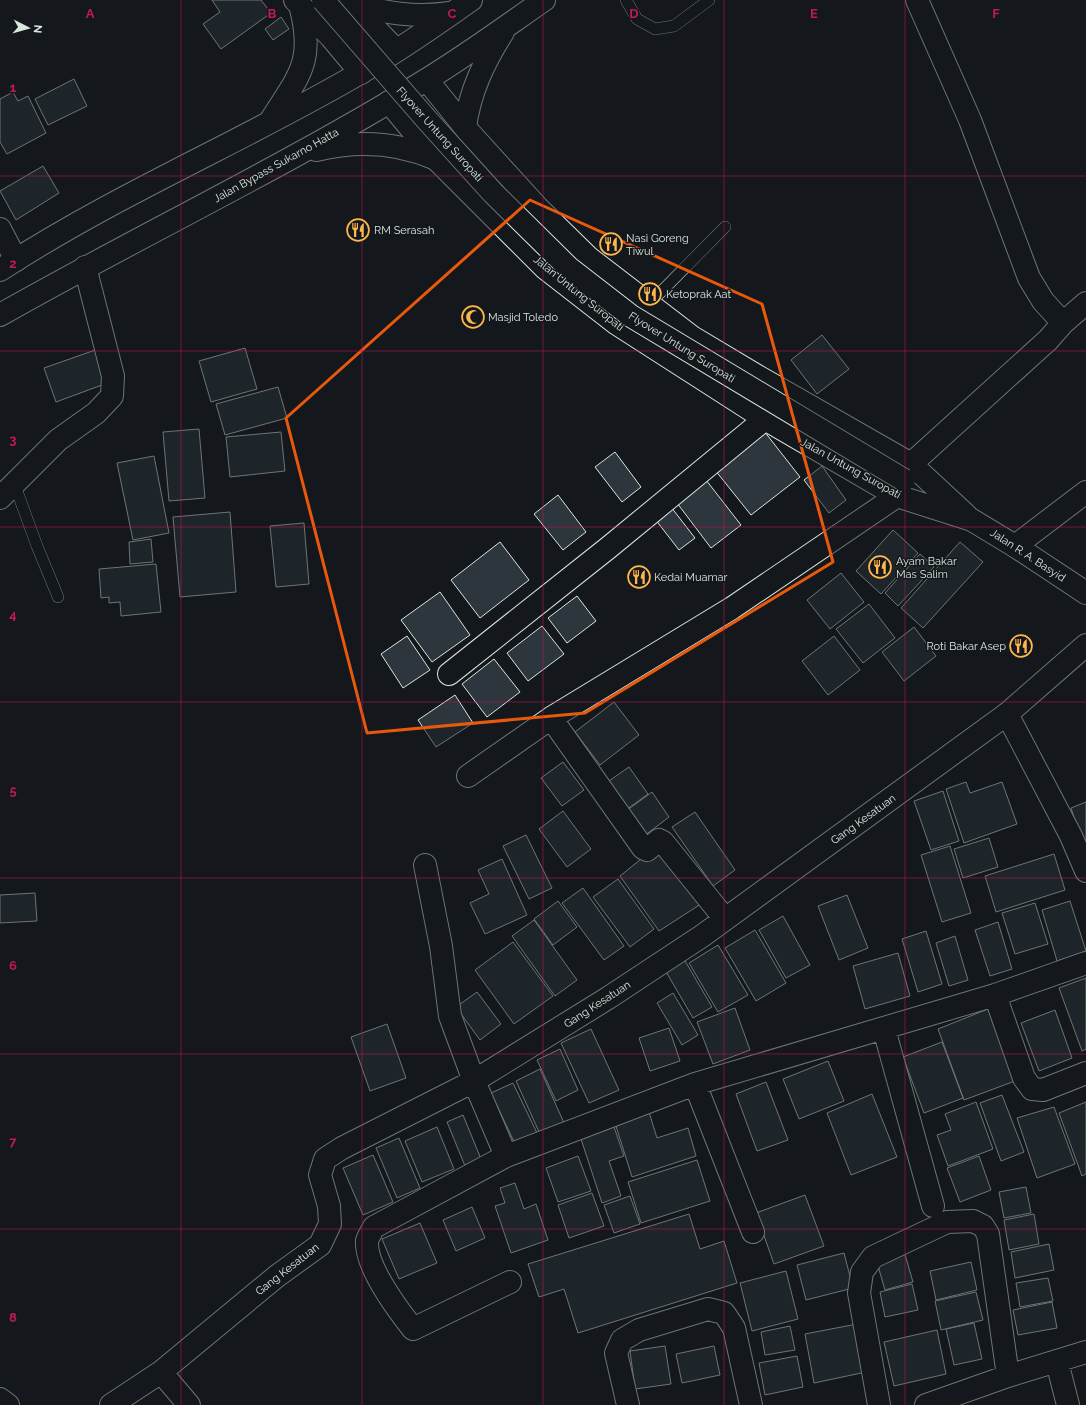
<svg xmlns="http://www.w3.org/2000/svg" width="1086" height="1405" font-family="Raleway,sans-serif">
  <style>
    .building { fill: #2c363c; stroke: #d8e6dc }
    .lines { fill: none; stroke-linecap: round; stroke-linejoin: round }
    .lane-casing { stroke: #d8e6dc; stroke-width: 12 }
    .street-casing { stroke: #d8e6dc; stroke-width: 24 }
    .secondary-casing { stroke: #d8e6dc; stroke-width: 24 }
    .highway-casing { stroke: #d8e6dc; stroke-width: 24 }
    .lane { stroke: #14181c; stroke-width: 11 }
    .street { stroke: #14181c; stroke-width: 22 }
    .secondary { stroke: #14181c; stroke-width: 22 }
    .highway { stroke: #14181c; stroke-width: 22 }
    .secondary-bridge-casing { stroke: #d8e6dc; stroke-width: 24; stroke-linecap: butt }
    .secondary-bridge { stroke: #14181c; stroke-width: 22 }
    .marked { fill: none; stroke: #e8590c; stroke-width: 3; stroke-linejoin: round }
    .grid { fill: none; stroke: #c2185b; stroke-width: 1; stroke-opacity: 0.55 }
    .labels { text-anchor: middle; stroke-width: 3; stroke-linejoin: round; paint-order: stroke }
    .street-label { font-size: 11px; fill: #d8e6dc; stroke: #14181c }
    .poi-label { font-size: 11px; fill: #d8e6dc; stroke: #14181c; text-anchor: start }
    .grid-label { font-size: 13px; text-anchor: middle; font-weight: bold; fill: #c2185b; stroke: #14181c; stroke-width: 3; stroke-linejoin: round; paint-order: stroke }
  </style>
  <rect width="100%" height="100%" fill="#14181c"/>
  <path class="building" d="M212 0H261L271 13 221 49 203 24 220 12Z
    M281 17 289 29 273 40 265 29Z
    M74 79 87 106 48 125 35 99Z
    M13 92 18 101 28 96 46 133 7 154 0 142V99Z
    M43 166 59 193 16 220 0 191Z
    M822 335 849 369 817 394 791 360Z
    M245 348 257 389 211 402 199 361Z
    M98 349 110 382 56 402 44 368Z
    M278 387 287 418 225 435 216 404Z
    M199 429 205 498 169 501 163 432Z
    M764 431 800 477 751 515 715 470Z
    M281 432 285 471 230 477 226 437Z
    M615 452 641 487 622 502 595 467Z
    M154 456 169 533 133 540 117 463Z
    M822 466 846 500 829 513 804 480Z
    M706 480 741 525 711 548 677 503Z
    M558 495 586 532 563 550 534 514Z
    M671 507 695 538 679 550 655 519Z
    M230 512 236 592 180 597 173 517Z
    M304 523 309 584 276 587 270 526Z
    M893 530 918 553 881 594 856 571Z
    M151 539 153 562 130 564 129 542Z
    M500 542 529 580 480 618 451 580Z
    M960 542 983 562 923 628 901 608Z
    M920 554 934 567 898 606 885 593Z
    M156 564 161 612 121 616 120 602 109 603V597L101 598 99 569Z
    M841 573 864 602 830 629 807 600Z
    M440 592 470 635 432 662 401 620Z
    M577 596 596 621 567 643 548 618Z
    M869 604 895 638 863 663 836 629Z
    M542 626 564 654 528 681 507 653Z
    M914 627 936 656 904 681 882 652Z
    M407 636 430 670 403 688 381 654Z
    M834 636 860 670 828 695 802 661Z
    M494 659 520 692 487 717 462 684Z
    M455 695 473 723 436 747 418 720Z
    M614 702 639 735 600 765 575 732Z
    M563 762 584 790 562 806 541 778Z
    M629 767 648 794 626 810 606 783Z
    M966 782 970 793 1002 782 1017 824 964 843 946 789Z
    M943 791 959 841 931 850 914 801Z
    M652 792 669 817 644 836 626 811Z
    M1086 802V840L1082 842 1071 808Z
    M563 811 591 849 567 867 539 829Z
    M695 812 735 870 713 886 672 827Z
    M526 835 552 888 529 899 503 846Z
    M989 838 998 867 963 878 954 849Z
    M661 843 704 902 659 931 620 876Z
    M950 846 971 913 942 922 921 855Z
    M1054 854 1065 890 996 912 985 876Z
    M502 859 527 915 485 934 470 903 489 894 478 870Z
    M618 879 654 929 630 947 593 897Z
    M583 888 624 946 604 960 562 903Z
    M35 893 37 921 0 923V895Z
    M847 895 868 948 839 960 818 906Z
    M558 901 577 927 553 945 534 919Z
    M1070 901 1086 951 1057 961 1042 910Z
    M1035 903 1048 944 1015 954 1002 913Z
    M783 916 810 965 786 978 759 930Z
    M534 920 577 980 555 996 512 936Z
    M998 922 1012 969 990 976 975 930Z
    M755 930 786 983 756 1001 725 948Z
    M926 931 942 984 918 992 902 939Z
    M955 936 968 980 949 986 936 943Z
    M513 942 553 996 514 1024 475 970Z
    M718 945 748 995 718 1012 689 963Z
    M898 953 910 996 865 1009 853 966Z
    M684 959 712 1007 693 1018 665 970Z
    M1086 978V1049L1082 1051 1059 988Z
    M477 992 501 1024 480 1040 456 1007Z
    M673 993 698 1035 682 1045 657 1003Z
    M735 1008 750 1050 713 1064 697 1022Z
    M988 1009 1015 1081 964 1100 938 1029Z
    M1055 1010 1072 1058 1039 1071 1021 1023Z
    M387 1024 406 1078 370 1091 351 1037Z
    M669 1028 680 1061 650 1071 639 1038Z
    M591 1029 619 1090 589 1103 561 1043Z
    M942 1042 963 1098 924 1113 903 1057Z
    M560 1049 578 1090 556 1101 537 1060Z
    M828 1061 844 1101 799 1119 783 1079Z
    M540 1069 564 1123 540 1134 516 1081Z
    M766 1082 788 1140 757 1151 736 1094Z
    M513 1083 538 1135 516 1146 491 1093Z
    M872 1094 897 1157 851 1175 827 1113Z
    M1002 1095 1024 1152 1001 1161 980 1103Z
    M976 1102 993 1149 948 1166 937 1135 951 1130 945 1114Z
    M1086 1102V1174L1082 1176 1059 1113Z
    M1054 1107 1075 1164 1037 1178 1017 1118Z
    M649 1112 657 1138 688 1128 696 1156 632 1177 615 1123Z
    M463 1115 481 1159 465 1166 447 1122Z
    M437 1127 454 1169 422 1182 405 1141Z
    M614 1127 624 1156 609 1161 621 1196 602 1203 581 1139Z
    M399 1138 420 1188 397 1198 376 1148Z
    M373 1155 393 1202 363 1215 343 1168Z
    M578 1156 591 1191 558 1202 546 1168Z
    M979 1156 991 1190 960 1202 947 1168Z
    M697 1160 710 1201 641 1223 628 1182Z
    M515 1183 524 1209 536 1204 548 1240 511 1253 495 1206 505 1203 500 1188Z
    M1026 1187 1031 1213 1004 1218 999 1192Z
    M592 1193 604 1226 569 1238 558 1205Z
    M805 1195 824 1246 774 1264 756 1213Z
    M630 1196 640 1224 614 1233 604 1205Z
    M472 1207 485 1238 456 1251 443 1220Z
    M689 1214 700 1249 724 1241 737 1283 578 1333 564 1289 539 1297 528 1264Z
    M1034 1214 1039 1244 1009 1250 1004 1220Z
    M420 1223 437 1263 399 1279 382 1239Z
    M1049 1244 1054 1270 1015 1278 1011 1252Z
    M904 1251 913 1282 885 1290 876 1259Z
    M844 1253 853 1288 806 1300 797 1265Z
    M971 1262 977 1290 936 1300 930 1271Z
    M786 1271 798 1319 752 1331 740 1283Z
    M1048 1278 1053 1301 1020 1307 1016 1283Z
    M912 1284 918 1310 885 1317 880 1292Z
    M976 1292 983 1320 941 1330 935 1301Z
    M1052 1302 1057 1328 1018 1335 1013 1310Z
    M974 1323 982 1359 954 1365 946 1329Z
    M857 1324 866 1372 814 1383 805 1334Z
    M790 1326 795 1350 765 1355 761 1332Z
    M937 1330 946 1374 894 1386 884 1342Z
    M665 1346 671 1384 635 1389 630 1351Z
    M714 1346 720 1375 682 1383 676 1354Z
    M797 1356 803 1387 765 1395 759 1363Z"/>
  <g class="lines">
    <g class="lane-casing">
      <path id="lane" d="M626 0 637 19 655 29 674 26 709 0
        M648 305 725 227
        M14 483 37 546 58 597"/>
    </g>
    <g class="street-casing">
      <path id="street" d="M917 0 970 120 1029 278 1043 301 1063 323
        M0 229 16 260
        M911 464 1048 340 1063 323 1086 303
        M0 498 58 440 96 413 112 396 113 376 85 267
        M1015 546 1086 492
        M449 674 608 548 765 419
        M1007 714 1071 836 1086 871
        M551 718 643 848 647 850 659 840 663 842 725 919
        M468 776 551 718 732 608 897 496
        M425 865 441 946 450 1016 474 1081 506 1156
        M995 995 1024 1078 1032 1089 1043 1090 1086 1073
        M884 1029 933 1206
        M695 1084 753 1232
        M510 1282 413 1329C398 1310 365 1266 367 1241 368 1237 372 1231 374 1227L506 1156 695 1084 995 995 1086 963
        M1057 1362 1068 1405
        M161 1372 189 1405
        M0 1399 8 1405
        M111 1405 161 1372 277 1276 320 1245 330 1224 329 1206 320 1175 325 1159 342 1148 474 1081 608 998 702 936 1007 714 1086 645
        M628 1405 616 1353 622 1340 639 1330 708 1309 724 1313 734 1328 751 1405
        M879 1405 859 1293 862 1272 873 1257 947 1222 973 1221 983 1226 988 1234 1008 1376
        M926 1405 1008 1376 1086 1352"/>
    </g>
    <g class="secondary-casing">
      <path id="secondary" d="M295 0 331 37 361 73
        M348 0 396 50
        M427 80 468 131 537 207 589 258 692 337 759 377 911 464 966 515
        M389 102 436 159 545 268 617 324 765 419 897 496 969 519
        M957 511 1015 546 1086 593"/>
    </g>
    <g class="highway-casing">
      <path id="highway" d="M351 3C384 13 415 18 450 13
        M271 120C300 74 315 61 300 5
        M465 127C470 91 484 62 503 32
        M316 150C358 140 397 142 436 159
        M0 270C115 195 242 142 360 73 399 51 435 25 471 0
        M0 315C141 235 288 165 426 80 467 55 505 27 544 0"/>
    </g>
    <use href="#lane" class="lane"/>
    <use href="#street" class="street"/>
    <use href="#secondary" class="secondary"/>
    <use href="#highway" class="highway"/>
    <g class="secondary-bridge-casing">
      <path id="secondary-bridge" d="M323 0 427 120 493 193 569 268 631 316 904 480"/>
    </g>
    <use href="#secondary-bridge" class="secondary-bridge"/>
  </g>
  <path d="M0 0H1086V1405H0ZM530 200 762 304 833 562 585 713 367 733 286 418Z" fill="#14181c" fill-opacity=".55" fill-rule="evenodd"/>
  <path class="marked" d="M530 200 762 304 833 562 585 713 367 733 286 418Z"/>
  <path class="grid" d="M181 0V1405M362 0V1405M543 0V1405M724 0V1405M905 0V1405M0 176H1086M0 351H1086M0 527H1086M0 702H1086M0 878H1086M0 1054H1086M0 1229H1086"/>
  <defs>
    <g id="restaurant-ring" transform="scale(1.15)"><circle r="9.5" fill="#14181c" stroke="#ffb74d" stroke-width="1.5"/><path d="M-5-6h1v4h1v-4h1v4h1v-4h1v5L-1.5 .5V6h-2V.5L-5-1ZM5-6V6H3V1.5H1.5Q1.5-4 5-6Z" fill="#ffb74d"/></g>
    <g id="mosque-ring" transform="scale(1.15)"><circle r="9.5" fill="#14181c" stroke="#ffb74d" stroke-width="1.5"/><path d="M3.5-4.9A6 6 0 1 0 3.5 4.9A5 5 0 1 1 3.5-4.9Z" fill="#ffb74d"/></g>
  </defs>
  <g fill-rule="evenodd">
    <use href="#restaurant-ring" x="358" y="230"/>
    <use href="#restaurant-ring" x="611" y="244"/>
    <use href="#restaurant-ring" x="650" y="294"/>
    <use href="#mosque-ring" x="473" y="317"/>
    <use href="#restaurant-ring" x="880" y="567"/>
    <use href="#restaurant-ring" x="639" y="577"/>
    <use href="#restaurant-ring" x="1021" y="646"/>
  </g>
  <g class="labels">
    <g class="street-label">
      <text transform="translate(440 134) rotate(48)" y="4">Flyover Untung Suropati</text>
      <text transform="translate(276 165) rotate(-29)" y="4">Jalan Bypass Sukarno Hatta</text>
      <text transform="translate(579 293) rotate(39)" y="4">Jalan Untung Suropati</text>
      <text transform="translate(682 347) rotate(32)" y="4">Flyover Untung Suropati</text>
      <text transform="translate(851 468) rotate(29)" y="4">Jalan Untung Suropati</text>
      <text transform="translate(1028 555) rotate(33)" y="4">Jalan R. A. Basyid</text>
      <text transform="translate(863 819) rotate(-36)" y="4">Gang Kesatuan</text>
      <text transform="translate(597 1004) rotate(-33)" y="4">Gang Kesatuan</text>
      <text transform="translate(287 1269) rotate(-38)" y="4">Gang Kesatuan</text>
    </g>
    <g class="poi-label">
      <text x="374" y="234">RM Serasah</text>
      <text x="626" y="242">Nasi Goreng<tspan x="626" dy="13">Tiwul</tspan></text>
      <text x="666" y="298">Ketoprak Aat</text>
      <text x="488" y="321">Masjid Toledo</text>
      <text x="896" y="565">Ayam Bakar<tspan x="896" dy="13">Mas Salim</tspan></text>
      <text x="654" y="581">Kedai Muamar</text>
      <text x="1006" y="650" text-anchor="end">Roti Bakar Asep</text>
    </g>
  </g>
  <g class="grid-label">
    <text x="90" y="18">A</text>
    <text x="272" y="18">B</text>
    <text x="452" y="18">C</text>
    <text x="634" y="18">D</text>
    <text x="814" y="18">E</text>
    <text x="996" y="18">F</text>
    <text x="13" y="92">1</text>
    <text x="13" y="268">2</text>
    <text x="13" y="444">3</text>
    <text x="13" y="619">4</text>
    <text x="13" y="795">5</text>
    <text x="13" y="970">6</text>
    <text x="13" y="1146">7</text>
    <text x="13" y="1322">8</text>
  </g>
  <g transform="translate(28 28) rotate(96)" stroke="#14181c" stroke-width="3" paint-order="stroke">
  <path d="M0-3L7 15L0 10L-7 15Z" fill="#d8e6dc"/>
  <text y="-6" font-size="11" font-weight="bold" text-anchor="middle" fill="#d8e6dc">N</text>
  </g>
</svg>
